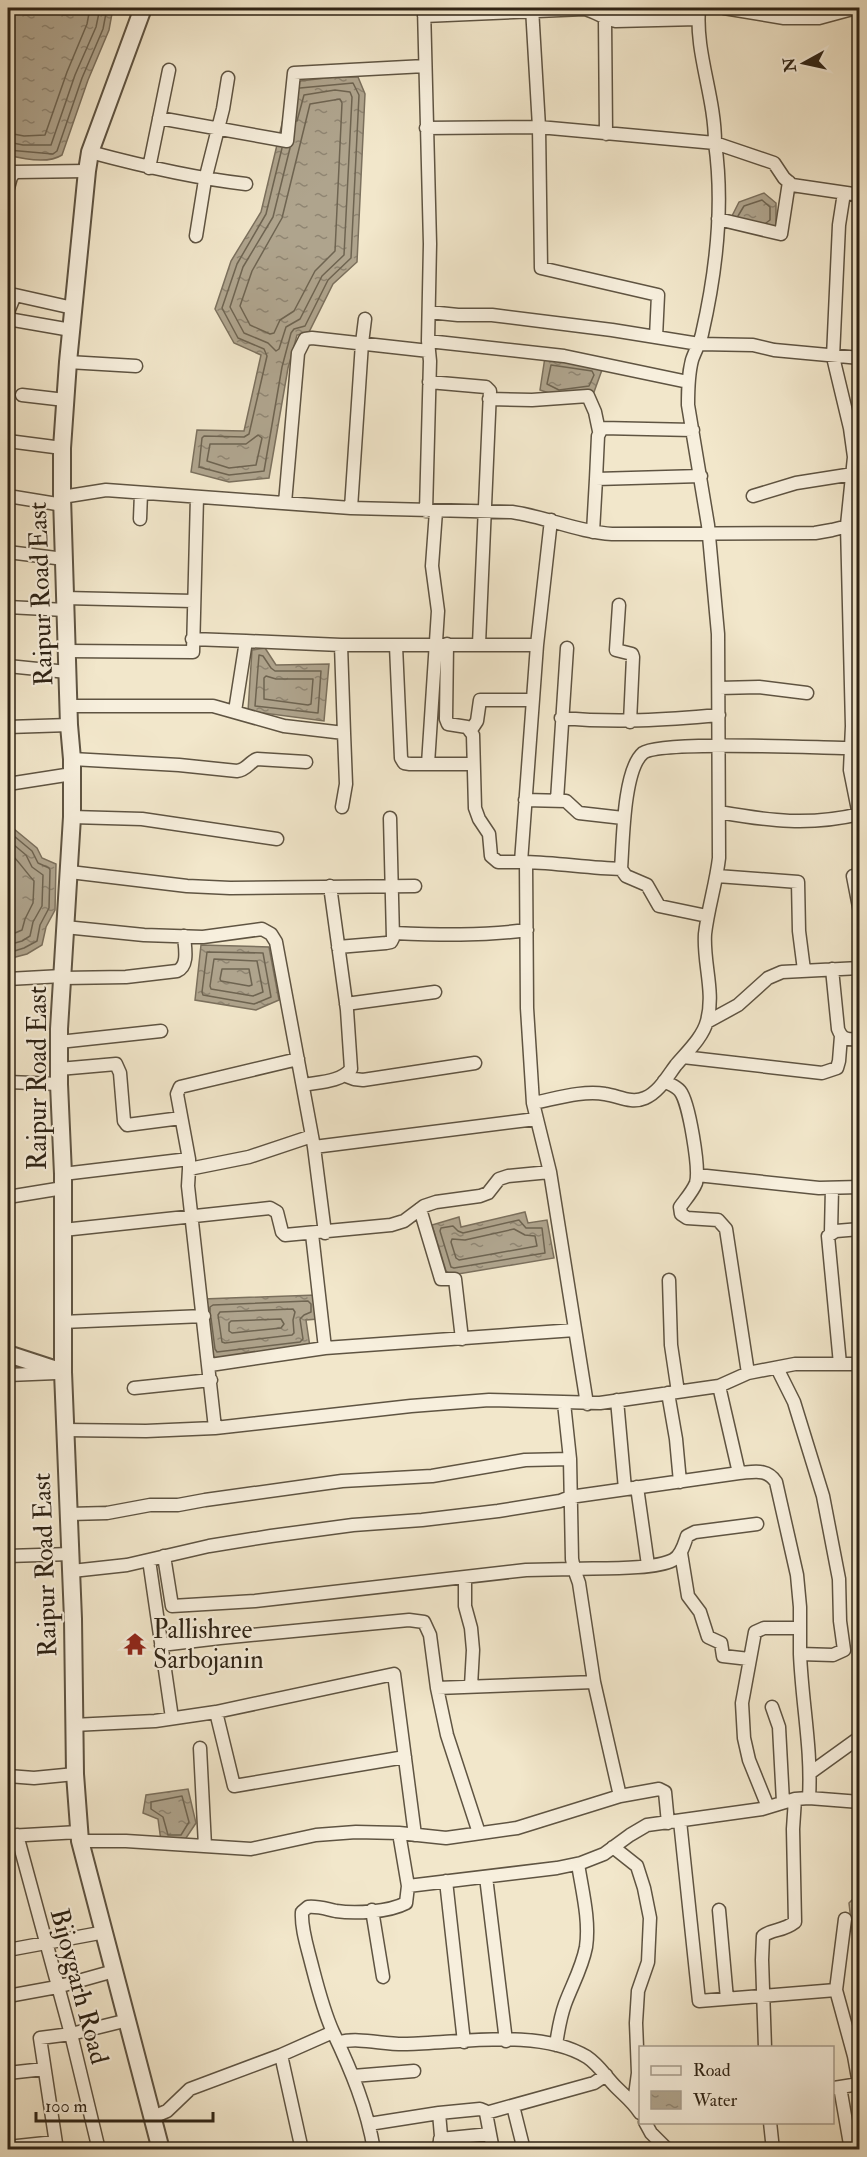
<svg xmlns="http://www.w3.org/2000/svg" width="867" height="2157" font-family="'IM FELL Double Pica',serif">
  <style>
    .park { fill: url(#park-dots); stroke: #807460; stroke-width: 1.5 }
    .water { fill: url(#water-ripples); stroke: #7b705d; stroke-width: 1.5 }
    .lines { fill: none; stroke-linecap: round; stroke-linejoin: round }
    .shore { stroke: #6e6451; stroke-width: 1.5 }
    .minor-casing { stroke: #5f5442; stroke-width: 15 }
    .tertiary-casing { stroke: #5f5442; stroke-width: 20 }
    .minor { stroke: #f7efdd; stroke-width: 12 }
    .tertiary { stroke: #f7efdd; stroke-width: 16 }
    .labels { text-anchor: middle; stroke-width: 4.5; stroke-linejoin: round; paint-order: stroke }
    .street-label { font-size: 26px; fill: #2e2315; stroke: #f7efdd }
    .poi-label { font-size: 26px; fill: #2e2315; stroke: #f7efdd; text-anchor: start }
  </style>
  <defs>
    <pattern id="park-dots" width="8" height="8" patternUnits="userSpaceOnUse" patternTransform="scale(1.5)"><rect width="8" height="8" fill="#d1c6ac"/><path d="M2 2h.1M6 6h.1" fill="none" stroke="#b4aa93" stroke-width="1.8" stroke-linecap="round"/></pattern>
    <pattern id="water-ripples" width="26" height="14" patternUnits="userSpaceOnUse" patternTransform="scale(1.5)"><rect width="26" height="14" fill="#afa48d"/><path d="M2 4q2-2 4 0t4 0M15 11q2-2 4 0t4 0" fill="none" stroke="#8f8572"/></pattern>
  </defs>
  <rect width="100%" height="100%" fill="#f2e7cb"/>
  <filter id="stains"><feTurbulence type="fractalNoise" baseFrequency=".00333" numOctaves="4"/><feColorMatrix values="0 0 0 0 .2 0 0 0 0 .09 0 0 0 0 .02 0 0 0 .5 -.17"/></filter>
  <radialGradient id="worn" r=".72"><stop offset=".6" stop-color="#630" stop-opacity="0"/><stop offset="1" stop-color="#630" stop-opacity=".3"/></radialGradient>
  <path class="park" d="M859 1893V1957L855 1956 849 1903Z"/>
  <path class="water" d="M8 8H113L109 30 88 80 62 155C48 164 23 159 8 155Z
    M334 77H358L365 94 357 262 333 284 309 332 297 335 288 368 269 478 229 482 191 472 197 430 244 431 261 355 234 343 215 309 231 261 261 212 292 82Z
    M764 193 776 203V228L730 220 739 202Z
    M545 357 603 367 594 392 558 396 540 390Z
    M265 648 276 665 329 664 324 721 248 711 252 650Z
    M8 824 37 848 42 858 56 864 55 910 46 927 42 945 27 954 8 959Z
    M201 945 269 947 279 1000 256 1010 195 1000Z
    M525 1212 528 1223 547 1220 554 1258 452 1275 446 1271 432 1225 459 1217 461 1227Z
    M316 1295 318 1319 306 1320 310 1347 210 1359 203 1299Z
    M188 1789 196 1823 184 1841H161L158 1819 143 1813 146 1795Z"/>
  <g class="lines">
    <path class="shore" d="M340 99 342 103 335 251 315 271 294 311 280 320 274 333 270 334 250 325 240 306 252 271 282 218 310 104Z
      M8 133 24 136 45 135 67 72 87 24 90 8
      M8 142 23 145H51L75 75 96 27 100 8
      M282 148 266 214 237 264 222 308 238 338 264 349 267 356 249 434 244 437 204 436 202 438 199 467 229 475 264 471 282 367 291 333 294 329 305 326 328 280 351 258 359 95 353 83 300 88
      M290 148 273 217 243 267 230 307 244 333 268 343 276 351 279 349 286 327 300 319 322 276 344 255 352 97 350 92 335 90 304 95 297 121
      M8 150 53 154 57 151 82 78 103 29 107 8
      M738 216 744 206 762 200 770 207V220L766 223
      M551 365 592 371 594 375 589 386 559 390 547 384Z
      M258 435 262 438 256 465 229 468 207 461 210 444H246Z
      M259 655 263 656 271 668 275 671H321L318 713 255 706Z
      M266 676 276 679H313L311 704 308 705 264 699V678Z
      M8 831 32 851 38 863 49 868 50 870 49 908 40 925 37 941 24 948 8 953
      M8 840 26 855 32 867 43 875 42 906 33 922 30 936 22 941 8 945
      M8 851C18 860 25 871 34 881L33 903 25 919 22 930 8 936
      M207 952 263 953 271 997 254 1004 203 995 202 992Z
      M214 959 257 961 263 992 253 996 211 989 210 986Z
      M222 969H249L252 985 249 986 221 981 220 979Z
      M519 1220 526 1228H542L545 1253 454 1268 451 1267 440 1231 441 1228 453 1226 458 1231 463 1233Z
      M514 1229 525 1235 535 1236 537 1246 459 1260 456 1258 451 1242 452 1239 465 1240Z
      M293 1309 295 1312 293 1320 294 1333 292 1335 225 1343 222 1342 218 1315 220 1312Z
      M210 1312V1307L213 1305 308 1301 311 1304V1312L304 1315 300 1319 303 1339 300 1342 217 1352 215 1349 211 1318
      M281 1319 284 1324 281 1328 232 1333 229 1331V1323L231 1321Z
      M182 1796 189 1822 181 1835H168L163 1817 151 1809V1802Z"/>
    <g class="minor-casing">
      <path id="minor" d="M424 8 430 244 428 341 430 361 426 511
        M532 8 539 127 541 268 658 295 656 337
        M699 8C695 53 715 96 715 143L774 163 784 178 792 185 860 195
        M724 8 784 18H819L856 8
        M424 16 584 9C597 12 604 19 616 21L698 19
        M605 19 606 134
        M159 118 287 141 294 73 425 66
        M426 128 539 127 715 143C724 206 716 273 702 334 700 343 695 351 692 360 688 375 688 390 688 405L708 525 718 634 719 858C716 884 708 908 705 934 703 963 715 992 707 1021 703 1037 687 1052 676 1065 667 1077 659 1092 645 1098 631 1104 619 1096 605 1094 582 1090 555 1099 533 1103
        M90 152C142 166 193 178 246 184
        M149 168 169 70
        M8 188 11 177 15 172 87 171
        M844 193 839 225 833 357 850 428 854 457 847 525 852 726 850 770 859 815
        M718 219 781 234 789 182
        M196 236 205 180 223 109 228 78
        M8 312 15 295 73 308
        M429 312 458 315H492L612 330 699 344 753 345 774 350 860 358
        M8 319 71 330
        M428 341 564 356 688 382
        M68 362 136 366
        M429 382 486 387 490 391 479 644
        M22 395 65 400
        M489 399 532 400 588 396 595 412 599 431
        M8 441 62 448
        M596 479 598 436 602 428 693 430
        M8 496 63 505
        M753 496 796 483 853 474
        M62 497 106 490 351 508 512 512C547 517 578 532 612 534L815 533 832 530 860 523
        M285 503 298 353 305 339 312 338 429 351
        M351 508 362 343 365 319
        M140 519 141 493
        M593 532 596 479 701 476
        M8 552 64 559
        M65 598 193 601
        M619 605 616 650 632 654 633 657 630 722
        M8 607 65 610
        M192 639 246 641
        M447 644 446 719 448 724 467 727 473 735 475 808 479 819 489 834 491 856 498 862H526L527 1008 533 1103 550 1172 587 1404
        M396 646 401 758 404 763 410 764H473
        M67 651 193 652 197 497
        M8 666 67 672
        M719 688 759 687 807 693
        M69 706H213L284 726 344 733 341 645H537L551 520
        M235 711 246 641 341 645
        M561 718C616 723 665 720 719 715
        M8 727 69 725
        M471 730 477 721 480 700H533
        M72 759 179 765 237 771C247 770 249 762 257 759L306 762
        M428 764 438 611 432 566 436 511
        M8 784 72 774
        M525 800 566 801 579 813 623 818
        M557 800 567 648
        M342 807 346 784 344 733
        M719 812C770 821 809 826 860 814
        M72 817 142 819 277 839
        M521 862 537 645
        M526 862C558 863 589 868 621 869 623 844 623 770 643 753 660 740 819 748 850 748
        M621 869 626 876 647 885 659 906 707 916
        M70 872 187 886 230 888 415 886
        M860 875 853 876 860 912
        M717 876 798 882 799 931 804 970
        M65 927 144 935 203 937 262 929 271 934 276 942 312 1136
        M394 933C439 935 482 936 527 930
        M338 947 386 943 391 942 393 938 390 818
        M832 969 838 1029C842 1040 848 1040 860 1039
        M63 978 126 977 177 971C189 966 185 948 184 936
        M8 979 62 976
        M346 1004 435 992
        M707 1022 738 1005 768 978 782 972 860 968
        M59 1042 161 1031
        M683 1057 822 1073 837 1068 839 1061 841 1036
        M59 1069 116 1064 120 1073 124 1121 127 1125 181 1118
        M346 1076 354 1079 363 1080 475 1063
        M664 1081C669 1084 676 1086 680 1091 689 1102 700 1169 696 1183 693 1191 685 1200 680 1207L681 1214 687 1218 718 1220 726 1229 748 1373
        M8 1082 59 1084
        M303 1085C319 1082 341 1082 351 1069L347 1010 330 886
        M314 1147 325 1233
        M189 1159 177 1094 180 1087 298 1059
        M189 1169 188 1186 215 1428
        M63 1174 189 1159V1169L249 1157 312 1136 314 1147 536 1119
        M697 1175 819 1188 860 1187
        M8 1197 63 1188
        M420 1209 441 1279H455L462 1339
        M63 1230 270 1208 277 1212 282 1232 285 1235 391 1225 404 1221 424 1206 436 1202 480 1196 488 1193 499 1179 508 1176 550 1172
        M831 1232 832 1188
        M312 1234 325 1348
        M669 1280 671 1345 678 1392
        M62 1322 204 1316
        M840 1364 828 1236 836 1231 860 1229
        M210 1365 325 1348 575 1330
        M777 1368 794 1402 823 1496 839 1579 840 1621 844 1650 833 1655 800 1654C802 1703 812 1750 809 1798L860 1802
        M8 1375 56 1373
        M134 1388 211 1380
        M668 1393 676 1439 680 1482
        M617 1400 625 1489
        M65 1430 146 1431 215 1428 411 1406 489 1400 600 1403 719 1386 748 1373 795 1364H860
        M739 1473C754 1472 767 1468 776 1482L797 1575 800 1607V1654
        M637 1487 648 1565
        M69 1514 107 1513 150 1505H178L205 1500 342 1481 432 1476 525 1460 570 1459
        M681 1553 688 1596 700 1612 708 1637 721 1643 723 1656 749 1659
        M8 1556 71 1554
        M164 1556 172 1606 255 1601 526 1570 574 1569 572 1559 570 1459 564 1403
        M149 1560 172 1718
        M72 1571 127 1565 209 1546 271 1536 353 1525 422 1520 498 1511 560 1501 570 1497 739 1473 719 1386
        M465 1578V1606L471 1628 473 1650 471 1686
        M161 1645 220 1638 409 1620 424 1622 430 1635 437 1688 594 1682 579 1583 574 1569C597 1568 654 1570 673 1560 681 1556 684 1545 687 1536L695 1532 757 1524
        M594 1682 620 1796
        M437 1688 447 1735 479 1833
        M772 1707 779 1727 783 1802
        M216 1712 234 1786 405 1757
        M73 1725 155 1721 216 1712 394 1674 415 1835
        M200 1748 205 1846
        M810 1773 860 1737
        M8 1776 34 1778 75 1774
        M768 1807 749 1760 744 1738 742 1703 755 1632 764 1628H800
        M680 1821 699 2001 836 1990
        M17 1835 71 2034 99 2150
        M8 1836 79 1832
        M80 1841H126L251 1849 316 1835 356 1832 399 1833
        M613 1847 637 1866 644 1888 650 1918 648 1962 638 1991 636 2023 638 2073 634 2103H639
        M486 1877 506 2041
        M446 1881 464 2042
        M408 1886 557 1868 581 1863 604 1854 630 1835 647 1825 762 1809 795 1799 809 1798
        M372 1910 383 1977
        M719 1910 727 1999
        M845 1919 836 1990 854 2056
        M8 1950 105 1932
        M8 1996 57 1987 114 1971
        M339 2042C361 2037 384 2045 407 2044 461 2043 539 2028 587 2057 599 2065 606 2077 616 2087 625 2096 634 2103 640 2113
        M556 2045C558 2031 560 2018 565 2004 572 1985 582 1968 586 1947 590 1920 582 1890 578 1864
        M765 2048 762 1960 763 1936C774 1928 782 1932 795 1922L793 1829 795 1799
        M281 2055 302 2150
        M8 2073 44 2069
        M353 2076 414 2071
        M840 2087 851 2150
        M834 2088 859 2084 854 2056 860 2054
        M513 2106 524 2150
        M486 2113 594 2083 606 2075
        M153 2117 167 2111 190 2089 281 2055 333 2032
        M645 2122 651 2133 668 2150
        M770 2122 773 2150
        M369 2124 439 2113 480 2109 485 2111 486 2113 493 2150
        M440 2139 490 2134
        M8 2147 55 2142
        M57 2150 40 2038 71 2034 128 2020
        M374 2150C367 2108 351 2070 333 2032 323 2010 317 1985 311 1962 307 1946 301 1928 302 1912L308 1907C318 1906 326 1909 336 1911 355 1914 389 1912 406 1903L408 1886 399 1833 446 1838 517 1828 620 1796 659 1789 665 1792 668 1823
        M438 2150 441 2136 439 2113"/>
    </g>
    <g class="tertiary-casing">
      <path id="tertiary" d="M143 8 90 152 87 171 68 362 62 448V497L69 725 72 759V817L59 1029V1084L63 1174V1372L73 1619 75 1774 80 1841 161 2150
        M8 1354 63 1372"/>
    </g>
    <use href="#minor" class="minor"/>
    <use href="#tertiary" class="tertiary"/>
  </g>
  <defs>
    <g id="temple-bare" transform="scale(1.8)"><path d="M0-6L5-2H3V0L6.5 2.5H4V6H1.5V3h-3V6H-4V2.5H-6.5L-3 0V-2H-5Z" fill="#8f2418" stroke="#f7efdd" stroke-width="2.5" paint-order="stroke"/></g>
  </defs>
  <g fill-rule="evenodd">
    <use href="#temple-bare" x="135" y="1644"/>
  </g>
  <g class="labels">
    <g class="street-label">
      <text transform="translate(40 594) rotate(-92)" y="9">Raipur Road East</text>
      <text transform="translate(37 1078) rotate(-90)" y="9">Raipur Road East</text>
      <text transform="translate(44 1565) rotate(-92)" y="9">Raipur Road East</text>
      <text transform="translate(80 1986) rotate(75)" y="9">Bijoygarh Road</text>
    </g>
    <g class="poi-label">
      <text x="153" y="1638">Pallishree<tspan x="153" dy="30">Sarbojanin</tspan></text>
    </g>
  </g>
  <rect width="867" height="2157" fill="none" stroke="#f2e7cb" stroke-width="30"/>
  <rect x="9" y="9" width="849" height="2139" fill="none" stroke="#2e2315" stroke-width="3"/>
  <rect x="15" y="15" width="837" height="2127" fill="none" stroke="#2e2315" stroke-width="1.5"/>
  <rect x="639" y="2046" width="195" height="78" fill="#f7efdd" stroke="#a79d8d" stroke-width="1.5"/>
  <rect x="651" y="2066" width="30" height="9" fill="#f7efdd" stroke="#a79d8d" stroke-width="1.5"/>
  <text x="693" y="2076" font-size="18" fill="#2e2315">Road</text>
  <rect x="651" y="2091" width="30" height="18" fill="url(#water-ripples)" stroke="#a79d8d" stroke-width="1.5"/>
  <text x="693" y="2106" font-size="18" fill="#2e2315">Water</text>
  <g transform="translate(804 63) rotate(262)" stroke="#f7efdd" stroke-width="4.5" paint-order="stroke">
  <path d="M0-4.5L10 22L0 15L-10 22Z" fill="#2e2315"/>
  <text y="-9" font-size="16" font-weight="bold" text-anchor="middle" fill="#2e2315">N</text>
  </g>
  <path d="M36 2112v9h177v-9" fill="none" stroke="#2e2315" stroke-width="3"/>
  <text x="45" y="2112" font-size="18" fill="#2e2315" stroke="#f7efdd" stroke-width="4.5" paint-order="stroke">100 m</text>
  <rect width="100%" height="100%" filter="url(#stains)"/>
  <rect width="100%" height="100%" fill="url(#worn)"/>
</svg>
